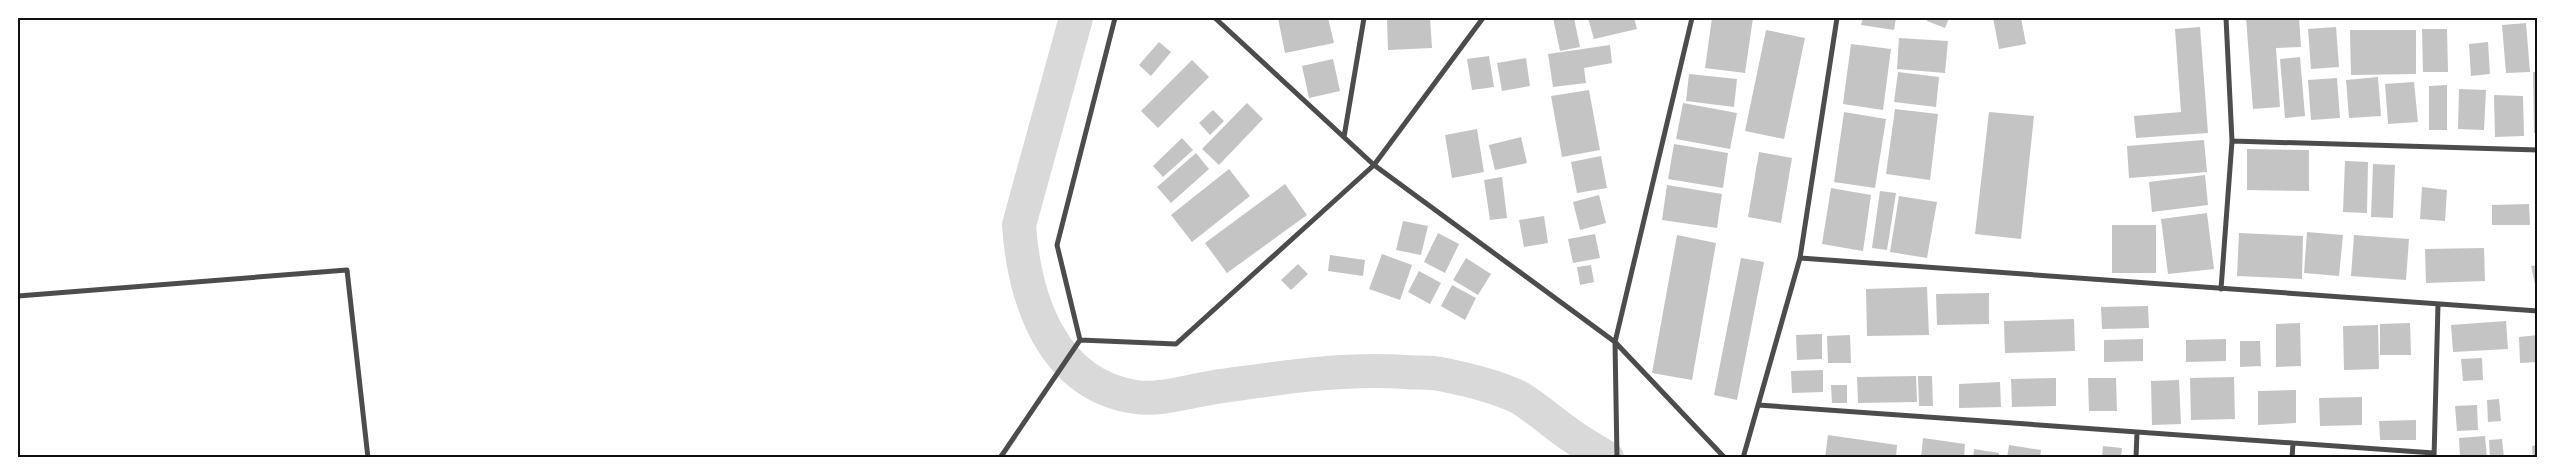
<svg xmlns="http://www.w3.org/2000/svg" width="2555" height="475" font-family="'Varela Round',sans-serif">
  <style>
    .lines { fill: none; stroke-linecap: round; stroke-linejoin: round }
    .canal { stroke: #d9d9d9; stroke-width: 34 }
    .building { fill: #c4c4c4 }
    .minor { stroke: #4c4c4c; stroke-width: 5 }
    .neatline { fill: none; stroke: #111; stroke-width: 2 }
  </style>
  <rect width="100%" height="100%" fill="#fff"/>
  <g class="lines">
    <path class="canal" d="M1076 18 1019 225C1024 297 1051 385 1136 397 1162 401 1196 389 1222 386 1285 377 1342 368 1406 372 1417 373 1429 372 1440 374 1465 379 1497 386 1520 398 1538 409 1554 424 1572 436 1583 444 1596 451 1607 458"/>
  </g>
  <path class="building" d="M1278 18H1328L1334 43 1285 53Z
    M1387 18H1430L1432 48 1388 50Z
    M1553 18H1574L1580 47 1560 51Z
    M1588 18H1634L1637 29 1594 39Z
    M1712 18H1753L1745 73 1705 68Z
    M1863 18H1896L1894 30 1861 25Z
    M1928 18H1949L1945 28 1927 21Z
    M1993 18H2021L2026 44 1999 49Z
    M2246 18H2299L2301 47 2276 48 2280 107 2253 109Z
    M2526 23 2530 72 2506 73 2502 25Z
    M2200 27 2208 133 2136 138 2134 116 2181 112 2175 29Z
    M2336 27 2339 67 2311 69 2308 29Z
    M2422 29H2447L2448 72H2423Z
    M1766 30 1805 38 1784 139 1745 131Z
    M2350 30H2416V74L2351 75Z
    M1899 38 1948 41 1945 73 1897 69Z
    M1159 42 1171 52 1151 76 1139 65Z
    M2488 42 2490 74 2471 76 2469 44Z
    M1851 44 1891 49 1883 110 1843 104Z
    M1610 45 1612 63 1584 68 1586 83 1553 87 1548 54Z
    M1489 56 1494 87 1472 90 1467 59Z
    M2300 57 2305 116 2285 118 2280 59Z
    M1526 58 1530 86 1502 91 1497 63Z
    M1333 59 1340 91 1309 98 1302 66Z
    M1192 60 1209 77 1158 128 1141 111Z
    M1898 72 1939 77 1936 107 1894 102Z
    M2533 72H2538V133H2534Z
    M1689 74 1737 79 1734 107 1686 101Z
    M2378 77 2381 116 2349 118 2346 80Z
    M2337 78 2340 118 2311 120 2308 80Z
    M2414 82 2418 122 2388 124 2385 84Z
    M2447 85V130H2429V86Z
    M2459 89 2486 90 2484 130 2458 129Z
    M1589 90 1600 150 1562 157 1551 96Z
    M2494 95 2523 96 2524 136 2495 137Z
    M1247 103 1263 119 1219 165 1202 149Z
    M1683 103 1737 113 1730 149 1676 139Z
    M1895 109 1938 114 1930 180 1886 174Z
    M1213 110 1224 121 1210 135 1199 123Z
    M1844 112 1886 119 1875 188 1834 182Z
    M1989 112 2034 116 2021 239 1975 234Z
    M1477 129 1484 172 1452 178 1445 135Z
    M1521 137 1527 163 1495 170 1489 145Z
    M1182 138 1193 150 1163 177 1153 166Z
    M2204 140 2207 172 2129 178 2127 146Z
    M1674 144 1728 153 1723 188 1668 179Z
    M2247 149 2309 150V191L2247 190Z
    M1759 152 1792 158 1781 223 1748 217Z
    M1196 153 1209 169 1171 203 1157 187Z
    M1601 156 1607 188 1577 193 1571 162Z
    M2345 161 2368 162 2367 213 2343 212Z
    M2373 164 2395 165 2393 218 2371 217Z
    M1229 169 1250 196 1192 242 1171 215Z
    M2205 175 2208 205 2152 212 2149 182Z
    M1502 177 1507 218 1490 220 1484 180Z
    M1285 184 1307 215 1227 273 1205 243Z
    M1667 185 1722 194 1717 228 1662 220Z
    M2422 187 2447 190 2445 221 2420 219Z
    M1831 188 1871 195 1863 251 1822 244Z
    M1880 191 1896 193 1887 250 1872 248Z
    M1599 195 1606 223 1580 230 1573 202Z
    M1899 196 1937 202 1927 258 1890 252Z
    M2529 204 2530 225H2492V205Z
    M2207 213 2214 269 2168 274 2161 219Z
    M1544 216 1548 243 1524 247 1519 220Z
    M1403 221 1428 226 1421 255 1396 250Z
    M2112 225H2156V273H2112Z
    M2307 232 2343 235 2339 276 2304 273Z
    M1438 233 1459 244 1445 273 1424 262Z
    M2239 233 2303 236 2302 279 2237 276Z
    M1595 234 1600 258 1573 263 1568 239Z
    M1677 235 1716 243 1692 380 1652 373Z
    M2354 235 2409 239 2406 280 2351 276Z
    M2484 248 2485 281 2426 283 2425 249Z
    M1382 254 1412 265 1400 300 1369 289Z
    M1330 255 1365 260 1363 276 1328 271Z
    M1466 258 1491 274 1478 295 1453 280Z
    M1741 258 1764 262 1737 400 1714 395Z
    M1298 264 1308 274 1291 290 1281 280Z
    M1591 265 1594 282 1580 285 1577 267Z
    M2538 265V293H2537L2531 266Z
    M1419 271 1441 283 1430 304 1408 292Z
    M1452 285 1476 298 1465 320 1441 306Z
    M1927 287 1929 335 1867 336 1866 289Z
    M1989 293V324L1937 325 1936 294Z
    M2148 306 2149 328 2102 329 2101 307Z
    M2074 319 2075 351 2005 353 2004 321Z
    M2506 321 2508 349 2453 352 2451 325Z
    M2300 323 2301 366 2276 367V324Z
    M2410 323 2411 355H2380V324Z
    M2378 325 2379 369 2344 370 2343 326Z
    M1822 334V359L1797 360 1796 335Z
    M1850 335 1851 363H1828L1827 336Z
    M2538 335V362L2520 363 2519 337Z
    M2143 339V361L2104 362V340Z
    M2226 339V361L2186 362V340Z
    M2240 341H2260L2261 366 2240 367Z
    M2482 358 2483 380 2463 381 2461 359Z
    M1823 370V392L1792 393 1791 371Z
    M1916 376 1917 402 1858 403 1857 377Z
    M1918 376H1932L1933 406H1919Z
    M2234 377 2235 419 2191 420 2190 378Z
    M2056 378V406L2012 407 2011 379Z
    M2088 378H2116L2117 411H2089Z
    M2179 380 2181 424 2152 425 2151 381Z
    M2000 382 2001 407 1959 408V384Z
    M1831 385H1847V403H1832Z
    M2296 390V423L2258 425V391Z
    M2362 397V425L2320 426 2319 398Z
    M2499 399 2501 421 2488 422 2487 400Z
    M2477 405 2478 430 2457 431 2455 406Z
    M2416 420V440H2380L2379 421Z
    M1828 435 1897 445 1896 458H1825Z
    M2485 436 2487 458H2460L2459 438Z
    M1923 438 1965 444 1964 458H1921Z
    M2502 439 2504 458H2490L2489 440Z
    M2009 445 2041 450 2040 458H2007Z
    M2538 445V458H2533L2532 446Z
    M2103 446 2122 448 2121 458H2102Z
    M1974 449 1999 453V458H1973Z"/>
  <g class="lines">
    <path class="minor" d="M1115 18 1057 245 1080 340 1176 344 1374 165 1483 18
      M1215 18 1374 165 1615 342 1725 458
      M1837 18 1800 258 2538 311
      M2226 18 2232 141 2538 150
      M1344 137 1364 18
      M2221 289 2232 141
      M18 296 347 270 368 458
      M1758 405 2434 453
      M1000 458 1080 340
      M1617 458 1615 342 1692 18
      M1743 458 1800 258
      M2136 458 2137 432
      M2292 458 2293 443
      M2434 458 2438 304"/>
  </g>
  <rect width="2555" height="475" fill="none" stroke="#ffffff" stroke-width="38"/>
  <rect x="19" y="19" width="2517" height="437" class="neatline"/>
</svg>
